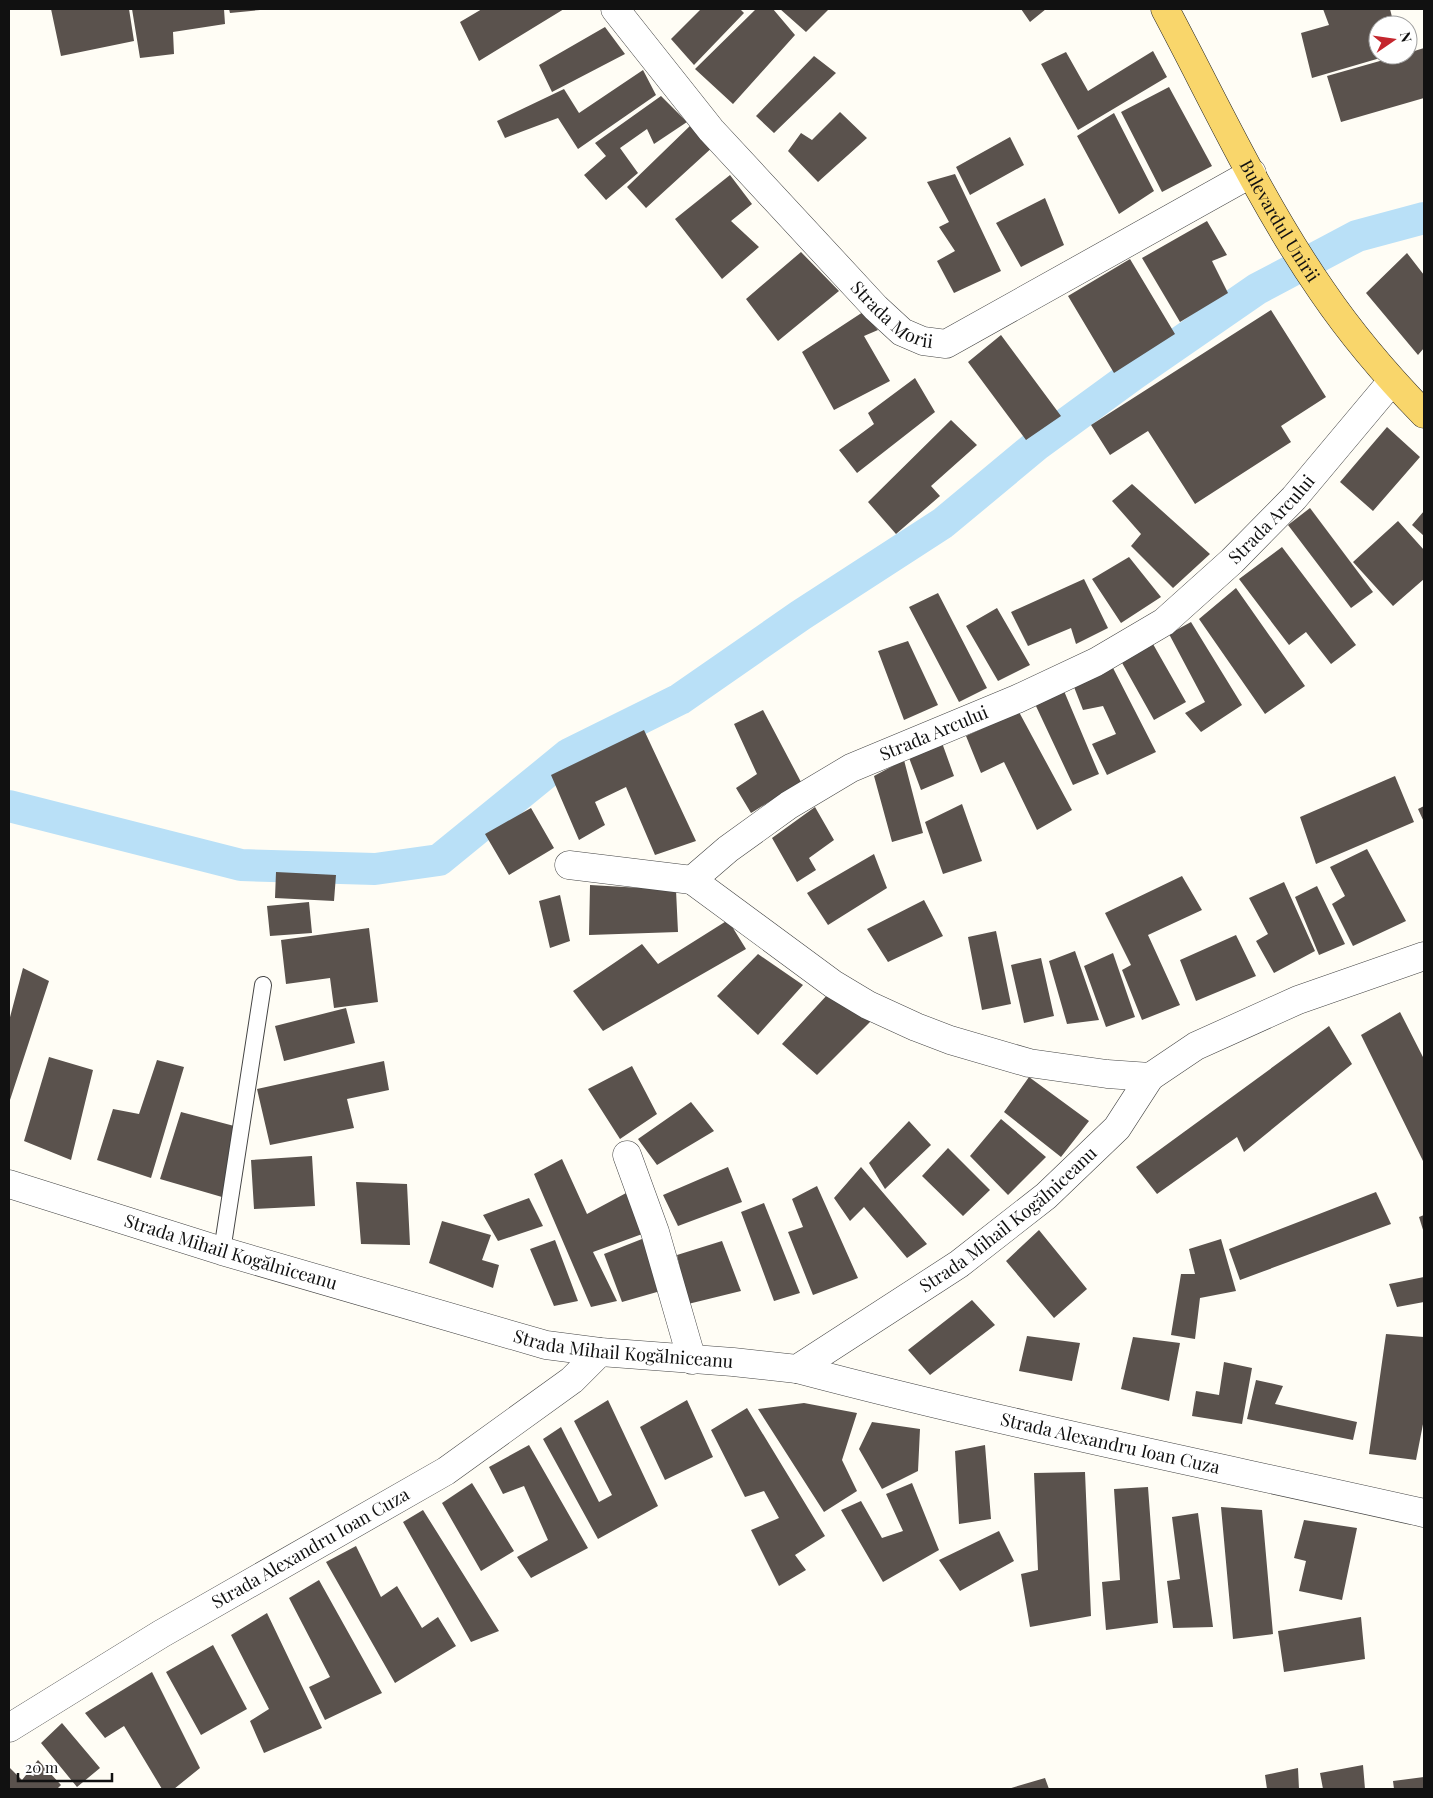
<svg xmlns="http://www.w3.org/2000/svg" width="1433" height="1798" font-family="'Playfair Display',serif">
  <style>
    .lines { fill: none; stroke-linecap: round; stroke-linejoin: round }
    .canal { stroke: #b9e0f7; stroke-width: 32 }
    .building { fill: #5a524d }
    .service-casing { stroke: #444; stroke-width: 18 }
    .minor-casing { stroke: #444; stroke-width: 29 }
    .primary-casing { stroke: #222; stroke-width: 29 }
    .service { stroke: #fff; stroke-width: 16 }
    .minor { stroke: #fff; stroke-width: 28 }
    .primary { stroke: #f9d66b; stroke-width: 28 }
    .labels { text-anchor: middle; stroke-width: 5; stroke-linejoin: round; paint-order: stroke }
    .street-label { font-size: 18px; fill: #111; stroke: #fff }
  </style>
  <rect width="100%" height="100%" fill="#fffdf5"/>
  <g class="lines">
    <path class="canal" d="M9 806 241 865 375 869 439 860 569 754 680 699 801 615 943 523 1038 444 1134 374 1257 289 1357 236 1424 218"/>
  </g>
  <path class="building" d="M51 9H129L134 41 61 56Z
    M132 9H224L225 24 173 32 174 54 140 58Z
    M229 9H260V10L230 13Z
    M482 9H564L479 61 460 22Z
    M701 9H740L744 13 694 65 671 39Z
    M756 9H773L795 35 733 104 695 69Z
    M780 9H829L806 32Z
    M1021 9H1046L1030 22Z
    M1323 9H1390L1394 25H1378V55L1387 56 1312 78 1301 33 1329 25Z
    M605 27 625 54 552 92 539 65Z
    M1424 48V98L1341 122 1327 76 1401 55H1408V53Z
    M1153 51 1167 77 1078 130 1041 64 1066 52 1088 91Z
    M814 56 836 73 774 133 756 116Z
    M643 70 656 95 578 149 558 118 505 138 497 121 564 89 579 113Z
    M1169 87 1212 166 1162 192 1121 112Z
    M661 96 687 122 654 144 647 129 620 148 638 173 606 200 584 175 606 156 595 143Z
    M840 112 867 138 818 182 788 151 801 133 812 140Z
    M1114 113 1154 191 1119 214 1077 136Z
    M694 122 715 145 646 208 627 187Z
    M1010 137 1024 165 970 195 956 167Z
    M955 174 1001 271 954 293 937 261 955 251 939 227 949 222 927 182Z
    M730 175 752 204 731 221 759 247 722 279 675 219Z
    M1045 198 1064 245 1021 267 996 223Z
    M1207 221 1227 255 1212 261 1228 293 1180 322 1142 258Z
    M801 252 839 291 778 341 746 299Z
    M1407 253 1424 275V348L1418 355 1366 293Z
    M1130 259 1175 334 1114 373 1068 296Z
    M1271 310 1326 397 1281 426 1291 442 1195 504 1148 431 1110 455 1091 425Z
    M863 312 878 330 864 336 890 381 834 410 802 352Z
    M1001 335 1061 416 1026 440 968 362Z
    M915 378 935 412 857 473 839 450 874 424 868 413Z
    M951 420 977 445 931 486 940 496 896 534 868 502Z
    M1387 427 1420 457 1373 511 1340 482Z
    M1132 484 1210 554 1173 588 1131 546 1141 534 1112 501Z
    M1310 508 1373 592 1351 608 1288 525Z
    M1424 511V536L1412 525Z
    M1398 521 1424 550V579L1393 606 1353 562Z
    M1282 547 1356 645 1331 664 1306 632 1289 645 1239 579Z
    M1129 557 1161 597 1121 623 1092 579Z
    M1084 579 1108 628 1076 644 1071 628 1028 646 1011 612Z
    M1236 588 1305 686 1265 714 1199 619Z
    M938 593 987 688 959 702 909 607Z
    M997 608 1030 665 998 681 966 626Z
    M1191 622 1242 705 1201 732 1185 713 1205 702 1169 634Z
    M908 641 938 705 904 720 878 651Z
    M1153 644 1186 702 1154 720 1121 661Z
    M1112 666 1156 752 1107 775 1092 744 1116 734 1103 706 1083 710 1074 687Z
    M1064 691 1099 774 1073 785 1035 704Z
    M763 710 801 782 751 813 736 788 757 774 734 724Z
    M1019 712 1072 810 1037 830 1004 762 981 773 966 736Z
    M644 730 696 841 655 855 626 787 595 802 605 825 579 840 551 775Z
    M941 740 954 776 921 790 908 755Z
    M904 760 923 833 892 842 874 776Z
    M1395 776 1414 822 1316 864 1300 817Z
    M962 804 982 861 943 874 925 822Z
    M1424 806V822L1418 809Z
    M815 807 834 840 809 858 816 870 797 882 772 838Z
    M531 808 554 848 509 875 485 834Z
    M1367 849 1406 921 1353 946 1332 904 1345 896 1330 867Z
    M874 854 887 888 828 925 807 893Z
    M276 872 336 875 334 901 275 898Z
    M1182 876 1202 910 1148 935 1180 1005 1142 1020 1122 970 1131 965 1105 913Z
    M1284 882 1315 951 1274 973 1256 941 1268 934 1249 898Z
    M590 885 676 890 678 932 589 935Z
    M1317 886 1345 944 1319 955 1295 897Z
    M560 895 570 941 550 948 539 901Z
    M924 900 943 936 888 962 867 929Z
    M309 902 312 933 270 936 267 906Z
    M728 920 746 949 603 1031 573 991 642 944 658 964Z
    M369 928 378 1002 334 1008 330 978 286 984 281 940Z
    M996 931 1011 1004 982 1010 968 937Z
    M1236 935 1256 976 1196 1001 1180 960Z
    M1075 951 1099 1020 1067 1024 1049 961Z
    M1113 953 1135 1017 1106 1027 1084 966Z
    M758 954 803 985 758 1035 717 996Z
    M1041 958 1054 1016 1024 1023 1011 965Z
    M23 968 49 981 9 1103V1021Z
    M828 994 871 1021 817 1075 782 1044Z
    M346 1008 355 1043 284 1061 275 1026Z
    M1400 1012 1424 1059V1163L1361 1035Z
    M1329 1026 1352 1064 1244 1152 1237 1137 1157 1194 1136 1167Z
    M49 1057 93 1070 71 1160 24 1141Z
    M157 1060 184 1067 151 1178 97 1160 113 1109 139 1114Z
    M384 1061 389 1090 347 1099 354 1128 270 1145 257 1089Z
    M632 1066 657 1114 620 1139 588 1089Z
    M1029 1077 1089 1121 1061 1157 1004 1112Z
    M691 1102 714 1131 657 1165 638 1139Z
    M181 1112 238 1127 222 1197 160 1179Z
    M1001 1119 1046 1157 1008 1195 970 1156Z
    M909 1121 931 1145 885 1189 869 1163Z
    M948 1148 990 1190 963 1216 922 1176Z
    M312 1156 315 1206 254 1209 251 1160Z
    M562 1159 587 1214 628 1192 645 1233 593 1252 617 1301 591 1307 534 1174Z
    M728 1167 742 1202 678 1226 663 1195Z
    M861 1167 927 1244 907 1258 864 1207 850 1221 834 1198Z
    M356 1182 407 1184 410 1245 361 1244Z
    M817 1186 858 1278 813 1295 788 1232 803 1227 792 1199Z
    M1376 1192 1391 1224 1240 1280 1229 1249Z
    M529 1198 543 1226 498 1241 483 1215Z
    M764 1203 800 1293 774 1301 741 1212Z
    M1424 1215V1233L1419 1217Z
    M442 1221 491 1235 482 1260 499 1265 493 1288 429 1263Z
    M1039 1230 1087 1289 1054 1318 1006 1261Z
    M647 1237 664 1290 622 1302 604 1254Z
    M1221 1239 1236 1291 1200 1298 1195 1339 1171 1335 1181 1274H1195L1189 1249Z
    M555 1240 578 1301 554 1306 530 1249Z
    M722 1241 741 1291 688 1304 677 1255Z
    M1424 1277V1302L1397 1307 1389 1284Z
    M972 1300 995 1325 930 1375 908 1350Z
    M1386 1334 1424 1337V1419L1416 1460 1369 1454Z
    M1027 1336 1080 1343 1072 1381 1019 1371Z
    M1133 1337 1180 1343 1169 1401 1121 1389Z
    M1224 1362 1252 1368 1242 1424 1192 1416 1196 1391 1219 1395Z
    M1256 1380 1283 1386 1275 1404 1357 1422 1353 1440 1247 1419Z
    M608 1400 658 1506 598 1539 543 1439 561 1427 599 1502 612 1495 574 1421Z
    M687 1400 713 1457 665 1480 640 1427Z
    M804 1403 857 1413 842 1460 857 1491 824 1512 758 1409Z
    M747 1408 825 1536 795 1555 806 1570 779 1586 751 1530 779 1518 764 1491 745 1497 711 1430Z
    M872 1422 920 1429 918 1471 882 1489 859 1449Z
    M529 1445 588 1548 531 1578 517 1557 548 1540 524 1486 503 1494 489 1467Z
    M985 1445 991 1519 959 1524 955 1451Z
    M1085 1472 1091 1616 1030 1627 1021 1574 1038 1570 1034 1473Z
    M472 1483 514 1551 481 1571 442 1503Z
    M912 1483 939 1550 883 1582 841 1510 861 1501 882 1538 903 1531 886 1494Z
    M1148 1487 1158 1623 1106 1630 1102 1582 1120 1580 1114 1489Z
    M1221 1507 1262 1510 1273 1634 1233 1639Z
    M423 1510 499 1631 471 1642 403 1522Z
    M1198 1513 1213 1627 1173 1628 1167 1581 1180 1579 1172 1517Z
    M1304 1520 1357 1528 1342 1600 1299 1591 1306 1561 1294 1558Z
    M999 1531 1014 1561 960 1591 939 1560Z
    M356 1546 381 1597 397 1586 422 1628 438 1617 456 1646 395 1683 326 1562Z
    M319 1580 382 1693 325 1720 309 1687 330 1677 289 1598Z
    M267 1613 322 1728 264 1753 250 1721 269 1709 231 1635Z
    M1361 1617 1365 1659 1284 1672 1278 1631Z
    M213 1645 247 1709 201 1735 166 1672Z
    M152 1672 200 1768 174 1789H162L124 1726 105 1738 85 1713Z
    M62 1723 100 1768 77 1787 41 1743Z
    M38 1760 61 1785 57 1789H9V1767L22 1780Z
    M1363 1765 1365 1789H1323L1320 1773Z
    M1298 1768 1299 1789H1267L1265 1775Z
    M1424 1777V1789H1394L1393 1781Z
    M1045 1778 1049 1789H1008Z"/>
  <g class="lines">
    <g class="service-casing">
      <path id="service" d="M222 1251 263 985"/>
    </g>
    <g class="minor-casing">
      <g id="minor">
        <path id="s1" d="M615 9 711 130 876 308 902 332 923 341 946 344 1252 173"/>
        <path d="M569 865 692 880"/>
        <path id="s2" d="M1150 1077 1107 1074 1029 1063 950 1040 916 1027 868 1005 833 984 692 880 728 849 789 805 851 768 1017 699 1096 662 1164 622 1232 561 1294 498 1392 381"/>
        <path d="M627 1155 655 1232 692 1360"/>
        <path id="s3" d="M9 1184 222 1251 546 1345 600 1352 733 1362 797 1369 959 1264 1046 1196 1117 1128 1150 1077 1196 1046 1298 1000 1424 956"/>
        <path id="s4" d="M797 1369C1005 1424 1215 1466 1424 1513"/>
        <path id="s5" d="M9 1728 161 1634 446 1471 572 1380 600 1352"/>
      </g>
    </g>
    <g class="primary-casing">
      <g id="primary">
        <path id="s6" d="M1165 9C1215 103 1261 203 1322 291 1352 335 1387 376 1424 414"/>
      </g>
    </g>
    <use href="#service" class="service"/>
    <use href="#minor" class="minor"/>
    <use href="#primary" class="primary"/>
  </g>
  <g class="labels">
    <g class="street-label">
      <text dy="6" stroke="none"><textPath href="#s6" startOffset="241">Bulevardul Unirii</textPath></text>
      <text dy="6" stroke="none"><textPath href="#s1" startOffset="415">Strada Morii</textPath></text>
      <text dy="6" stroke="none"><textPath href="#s2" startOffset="1199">Strada Arcului</textPath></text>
      <text dy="6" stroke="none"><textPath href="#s2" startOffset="794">Strada Arcului</textPath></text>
      <text dy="6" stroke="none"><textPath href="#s3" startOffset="1072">Strada Mihail Kogălniceanu</textPath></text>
      <text dy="6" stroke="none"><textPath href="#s3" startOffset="232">Strada Mihail Kogălniceanu</textPath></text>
      <text dy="6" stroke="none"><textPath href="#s3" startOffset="638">Strada Mihail Kogălniceanu</textPath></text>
      <text dy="6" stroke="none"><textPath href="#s4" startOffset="322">Strada Alexandru Ioan Cuza</textPath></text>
      <text dy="6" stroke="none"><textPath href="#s5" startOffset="351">Strada Alexandru Ioan Cuza</textPath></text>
    </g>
  </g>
  <rect width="1433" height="1798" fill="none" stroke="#111111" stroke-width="20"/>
  <g transform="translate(1393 40) rotate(77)"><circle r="24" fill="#ffffff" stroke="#a0a0a0"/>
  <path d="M0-4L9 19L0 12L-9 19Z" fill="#c4262e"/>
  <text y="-8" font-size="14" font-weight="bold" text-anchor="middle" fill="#111111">N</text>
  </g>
  <path d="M18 1773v8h94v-8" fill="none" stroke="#111111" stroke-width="2.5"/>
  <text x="25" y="1773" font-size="15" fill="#111111" stroke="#ffffff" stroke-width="4" paint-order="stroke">20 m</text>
</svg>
